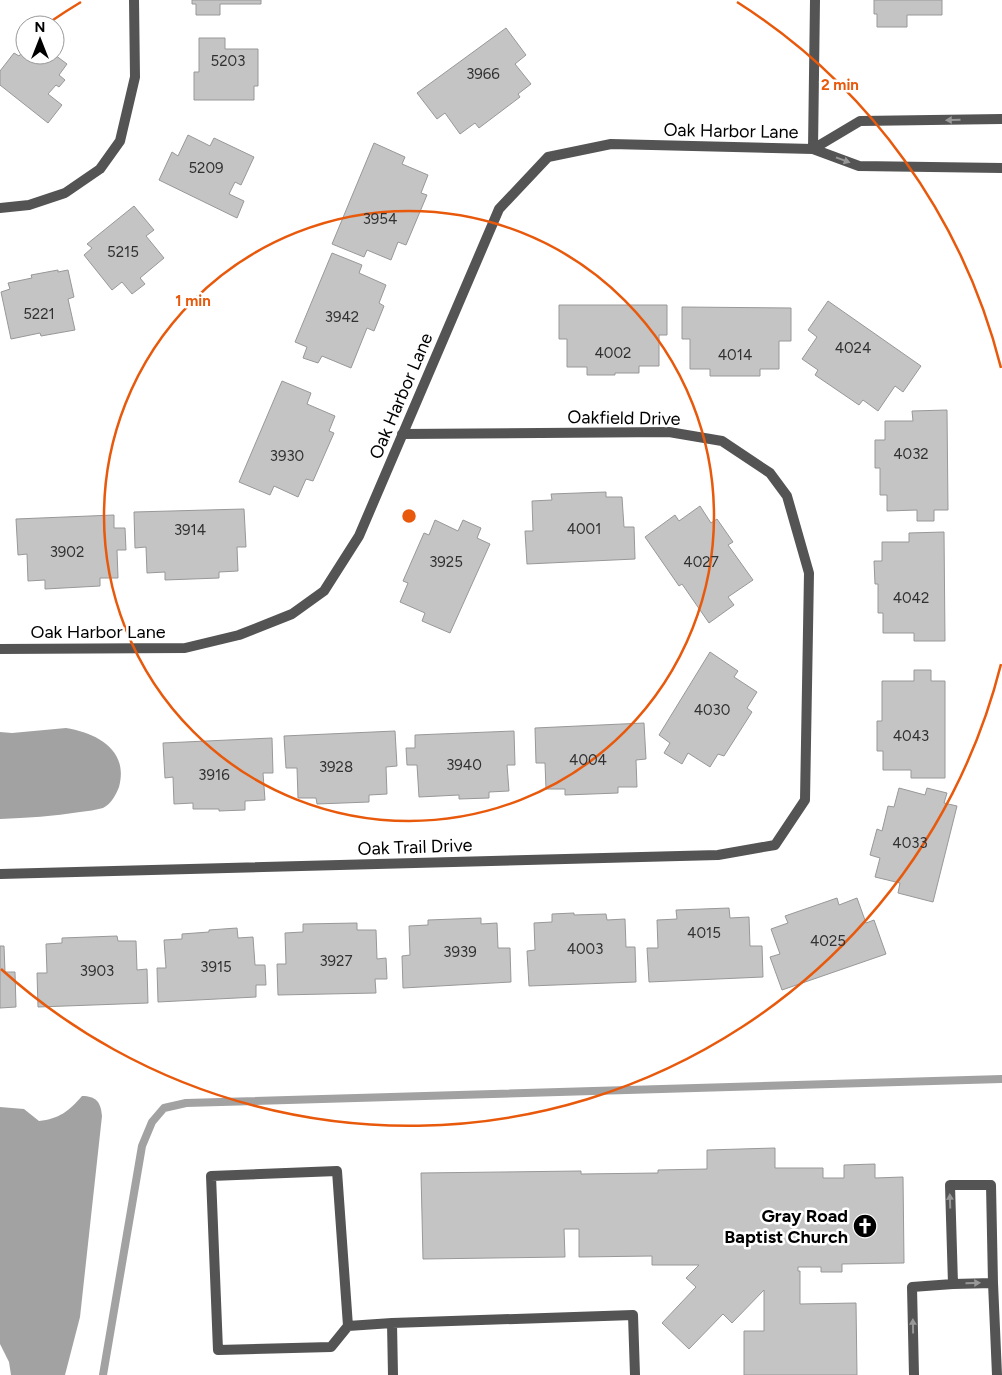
<svg xmlns="http://www.w3.org/2000/svg" width="1002" height="1375" font-family="Figtree,sans-serif">
  <style>
    .water { fill: #a2a2a2 }
    .lines { fill: none; stroke-linecap: round; stroke-linejoin: round }
    .stream { stroke: #a2a2a2; stroke-width: 8 }
    .building { fill: #c4c4c4; stroke: #989898 }
    .service { stroke: #545454; stroke-width: 10 }
    .minor { stroke: #545454; stroke-width: 10 }
    .oneway { fill: #989898 }
    .ring { fill: none; stroke: #e8590c; stroke-width: 2.5 }
    .labels { text-anchor: middle; stroke-width: 5; stroke-linejoin: round; paint-order: stroke }
    .number-label { font-size: 15px; fill: #313131 }
    .street-label { font-size: 18px; fill: #000; stroke: #fff }
    .poi-label { font-size: 18px; font-weight: bold; fill: #000; stroke: #fff; text-anchor: end }
    .centre { fill: #e8590c; stroke: #fff; stroke-width: 2.5 }
    .ring-label { font-size: 15px; text-anchor: middle; font-weight: bold; fill: #e8590c; stroke: #fff; stroke-width: 5; stroke-linejoin: round; paint-order: stroke }
  </style>
  <rect width="100%" height="100%" fill="#fff"/>
  <path class="water" d="M66 728C97 733 129 750 119 787 116 795 111 804 103 808 96 810 88 811 80 812 54 816 27 818 0 819V732L12 733Z
    M82 1096C96 1096 101 1102 102 1116L80 1317 65 1375H11L9 1362 0 1344V1107L24 1109 39 1121C59 1119 69 1111 82 1096Z"/>
  <g class="lines">
    <path class="stream" d="M103 1375 142 1146 152 1122 164 1108 186 1103 1002 1079"/>
  </g>
  <path class="building" d="M192 0H261V4H220V15H196V4H192Z
    M874 0H942V15H907V27H877V14H874Z
    M506 28 526 55 515 64 531 84 518 94 520 97 479 128 475 123 460 134 445 113 437 119 417 93Z
    M199 38H225V49H258V86H254V100H194V72H199Z
    M25 49V55H55L67 64 59 75 65 80 59 87 56 85 48 94 62 105 48 123 0 85V71L14 53 19 56Z
    M188 135 210 146 214 138 254 157 241 185 235 182 229 194 244 201 237 218 159 180 172 152 178 156Z
    M374 143 405 157 402 164 428 175 421 193 427 195 406 245 398 242 391 260 367 250 364 257 332 244Z
    M134 206 154 230 146 236 164 258 140 278 145 284 132 294 122 282 112 290 84 255 92 248 87 244Z
    M332 253 362 265 359 273 386 285 379 303 384 306 374 331 367 328 351 368 322 356 318 363 303 358 307 347 295 342Z
    M58 270V272L68 270 74 297 68 299 75 330 41 336 40 333 11 339 1 292 10 289 8 283 32 278 31 275Z
    M828 301 921 366 903 392 895 386 878 411 863 400 859 405 815 375 818 370 802 359 817 337 808 330Z
    M559 305H667V335H659V366H639V373H615V375H587V367H567V339H559Z
    M682 307 791 308V341H779V369H760V376H710V369H690V339H682Z
    M282 381 311 393 307 404 335 416 329 431 334 433 313 481 306 479 298 497 274 486 270 495 239 482Z
    M947 410 948 510H934V521H917V510L887 511V495H880V468H875V440H885V421H913L912 411Z
    M606 492V497H622L624 527H634L635 559 527 564 525 531H533L532 501 552 500 551 494Z
    M700 506 711 523 717 519 733 542 728 545 753 580 728 597 734 605 709 623 682 584 679 586 645 537 675 515 679 521Z
    M244 509 246 547H237L238 571 219 572V578L165 580V572L147 573 146 547 135 548 134 512Z
    M114 515V528H125L126 550H117L118 578H100V586L45 589V580L28 581 27 554 18 555 16 519Z
    M435 520 458 531 463 520 481 528 477 538 490 544 450 633 422 621 425 613 400 602 408 583 403 581 424 533 429 535Z
    M944 532 945 641H914V633H883V613H878V584H875L874 561H882V542H909V533Z
    M710 652 738 671 734 677 757 692 747 708 752 712 724 756 718 754 710 767 688 753 682 764 664 753 670 743 659 735Z
    M914 670H931V681H945V778H911V770H883V751H877V721H882V681H914Z
    M644 723 646 759 636 760 637 787H618V793L565 795V789H546L545 763H536L535 728Z
    M395 731 397 766 386 767 387 794 369 795V802L317 804 316 798H298L297 768H286L284 736Z
    M514 731 515 765H507L509 791 489 792V798L459 799V795L419 797 417 765H407L406 748H415V735Z
    M272 738 273 773H263L265 800 245 801V810L219 811V809H193V803L174 804 173 777 165 778 163 743Z
    M899 788 925 795 927 788 947 793 944 803 957 806 933 902 898 893 900 883 875 877 880 858 870 855 877 829 882 831 888 806 894 807Z
    M837 898 839 905 857 898 866 923 874 920 886 954 782 990 770 957 780 954 771 929 788 923 785 916Z
    M729 908 730 918 749 917 750 946H762L763 977 649 982 647 948H658L657 920 677 919 676 910Z
    M574 913V915L606 914 607 920 625 919 626 947H635L636 982 529 986 527 951 535 950 534 923 552 922V914Z
    M481 918V924L497 923 498 948H510L511 982 403 988 402 956 410 955 409 926 428 925V920Z
    M357 923V930H376L377 959 386 958 387 979H375L376 993 278 995 277 964H286L285 933 303 932V924Z
    M237 928 238 938 253 937 255 965H265L266 985H256V997L158 1002 157 968H166L164 940 182 939V934L209 932V930Z
    M117 936 118 941H136L137 970 147 969 148 1003 38 1007 37 973H47L46 944 62 943V938Z
    M0 946H4L5 972H15L16 1007 0 1008Z
    M775 1148V1168H823V1178H844V1165L875 1164V1178L903 1177 904 1263 842 1264V1272H821V1267H798V1271H800V1304L856 1303 857 1375H744V1331H764V1290L732 1323 723 1314 689 1349 662 1323 696 1287 686 1278 699 1265H652V1256L579 1257V1229H564L565 1257 423 1259 421 1173 581 1171V1174L658 1173V1170L707 1169V1150Z"/>
  <g class="lines">
    <path class="service" d="M953 1284 993 1283
      M392 1323 633 1315 635 1375
      M348 1326 337 1171 211 1176 218 1350 331 1347 348 1326 392 1323 393 1375
      M914 1375 912 1287 953 1284 950 1185H991L993 1283 997 1375"/>
    <path class="minor" d="M1002 119 860 121 813 149 859 166 1002 168
      M0 208 29 205 65 193 100 169 120 141 135 77 134 0
      M0 649 185 648 239 635 292 614 324 591 359 536 499 209 548 157 611 144 813 149 815 0
      M0 874 718 855 775 845 805 800 809 573 787 496 770 473 722 441 669 432 402 434"/>
  </g>
  <defs><path id="oneway-solid" d="M-6-.8H1V-3.2L6.5 0L1 3.2V.8H-6Z" transform="scale(1.25)"/></defs>
  <g class="oneway">
    <use href="#oneway-solid" transform="translate(953 120) rotate(179)"/>
    <use href="#oneway-solid" transform="translate(843 160) rotate(20)"/>
    <use href="#oneway-solid" transform="translate(950 1201) rotate(-92)"/>
    <use href="#oneway-solid" transform="translate(973 1283) rotate(-1)"/>
    <use href="#oneway-solid" transform="translate(913 1326) rotate(-91)"/>
  </g>
  <g class="ring">
    <circle cx="409" cy="516" r="305"/>
    <path d="M1001 664A610 610 0 0 1 1 969M50 22A610 610 0 0 1 81 2M737 2A610 610 0 0 1 1001 368"/>
  </g>
  <defs>
    <g id="church-disc" transform="scale(1.25)"><circle r="9.5" fill="#000" stroke="#fff"/><path d="M-1.2-6h2.4v3.5h3.3v2.4h-3.3V6h-2.4V-.1h-3.3v-2.4h3.3Z" fill="#fff"/></g>
  </defs>
  <g fill-rule="evenodd">
    <use href="#church-disc" x="865" y="1226"/>
  </g>
  <g class="labels">
    <g class="number-label">
      <text x="228" y="66">5203</text>
      <text x="483" y="79">3966</text>
      <text x="206" y="173">5209</text>
      <text x="380" y="224">3954</text>
      <text x="123" y="257">5215</text>
      <text x="39" y="319">5221</text>
      <text x="342" y="322">3942</text>
      <text x="853" y="353">4024</text>
      <text x="613" y="358">4002</text>
      <text x="735" y="360">4014</text>
      <text x="911" y="459">4032</text>
      <text x="287" y="461">3930</text>
      <text x="584" y="534">4001</text>
      <text x="190" y="535">3914</text>
      <text x="67" y="557">3902</text>
      <text x="446" y="567">3925</text>
      <text x="701" y="567">4027</text>
      <text x="911" y="603">4042</text>
      <text x="712" y="715">4030</text>
      <text x="911" y="741">4043</text>
      <text x="588" y="765">4004</text>
      <text x="464" y="770">3940</text>
      <text x="336" y="772">3928</text>
      <text x="214" y="780">3916</text>
      <text x="910" y="848">4033</text>
      <text x="704" y="938">4015</text>
      <text x="828" y="946">4025</text>
      <text x="585" y="954">4003</text>
      <text x="460" y="957">3939</text>
      <text x="336" y="966">3927</text>
      <text x="216" y="972">3915</text>
      <text x="97" y="976">3903</text>
    </g>
    <g class="street-label">
      <text transform="translate(731 131) rotate(1)" y="6">Oak Harbor Lane</text>
      <text transform="translate(401 396) rotate(-67)" y="6">Oak Harbor Lane</text>
      <text transform="translate(624 418) rotate(1)" y="6">Oakfield Drive</text>
      <text x="98" y="638">Oak Harbor Lane</text>
      <text transform="translate(415 847) rotate(-2)" y="6">Oak Trail Drive</text>
    </g>
    <g class="poi-label">
      <text x="848" y="1222">Gray Road<tspan x="848" dy="21">Baptist Church</tspan></text>
    </g>
  </g>
  <circle cx="409" cy="516" r="8" class="centre"/>
  <g class="ring-label">
    <text x="840" y="90">2 min</text>
    <text x="193" y="306">1 min</text>
  </g>
  <g transform="translate(40 40)"><circle r="24" fill="#ffffff" stroke="#999999"/>
  <path d="M0-4L9 19L0 12L-9 19Z" fill="#000000"/>
  <text y="-8" font-size="14" font-weight="bold" text-anchor="middle" fill="#000000">N</text>
  </g>
</svg>
